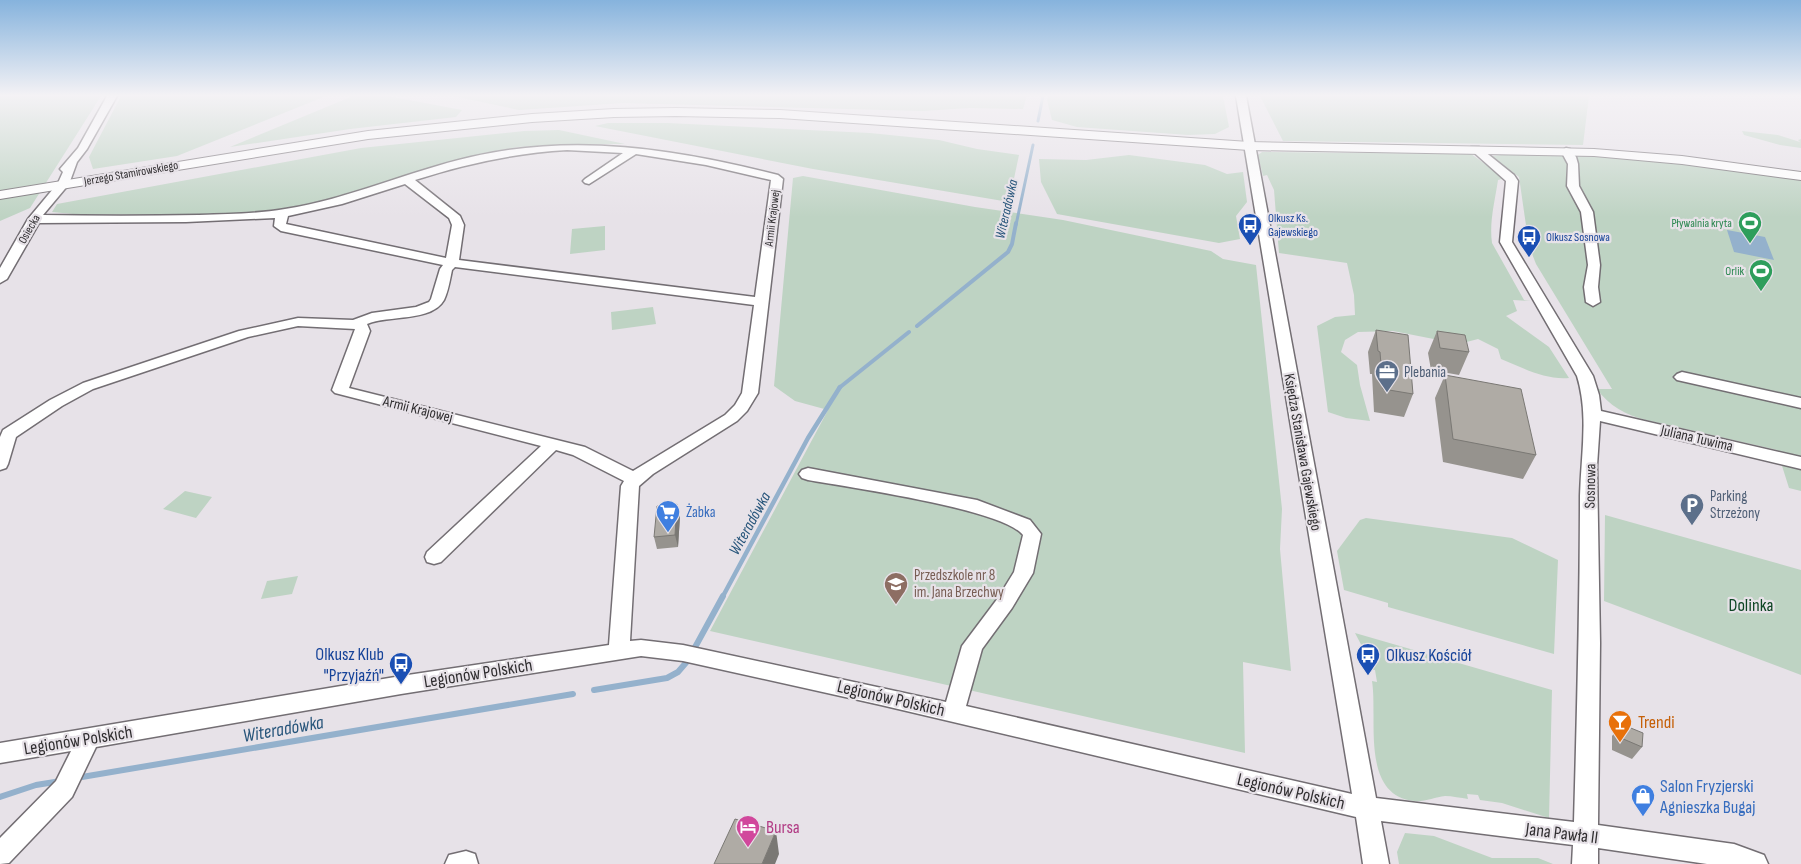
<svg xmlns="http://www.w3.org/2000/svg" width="1801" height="864" font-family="'Sofia Sans Condensed',sans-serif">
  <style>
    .green { fill: #bed3c3 }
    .water { fill: #94b1cc }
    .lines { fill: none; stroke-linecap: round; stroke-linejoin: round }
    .stream-far3 { stroke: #94b1cc; stroke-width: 3 }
    .stream-far2 { stroke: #94b1cc; stroke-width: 4 }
    .stream-far1 { stroke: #94b1cc; stroke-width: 4.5 }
    .stream { stroke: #94b1cc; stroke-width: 6 }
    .minor-casing { stroke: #736e73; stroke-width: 3 }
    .major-casing { stroke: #736e73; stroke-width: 2 }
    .minor { fill: #fff; fill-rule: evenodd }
    .major { fill: #fff; fill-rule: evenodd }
    .wall { fill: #96938e }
    .shaded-wall { fill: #7a7874 }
    .building { fill: #afaba5; stroke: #7a7874 }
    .labels { text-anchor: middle; stroke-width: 4.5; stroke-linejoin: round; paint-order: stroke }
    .far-street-label { font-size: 12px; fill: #2f2d2f; stroke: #e7e2e8 }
    .far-transit-label { font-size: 12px; fill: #164399; stroke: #e7e2e8; text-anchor: start }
    .far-leisure-label { font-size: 12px; fill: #27864d; stroke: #e7e2e8; text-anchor: end }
    .far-water-label { font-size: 14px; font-style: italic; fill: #26547a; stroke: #e7e2e8 }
    .service-label { font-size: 15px; fill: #4e5e75; stroke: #e7e2e8; text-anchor: start }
    .street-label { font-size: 15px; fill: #2f2d2f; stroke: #e7e2e8 }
    .shop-label { font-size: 15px; fill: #366cbe; stroke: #e7e2e8; text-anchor: start }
    .education-label { font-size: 15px; fill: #785e54; stroke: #e7e2e8; text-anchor: start }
    .water-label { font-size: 16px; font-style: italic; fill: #26547a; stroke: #e7e2e8 }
    .near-park-label { font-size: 18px; fill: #0e4524; stroke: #e7e2e8 }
    .near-transit-label { font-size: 18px; fill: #164399; stroke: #e7e2e8; text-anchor: end }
    .near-street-label { font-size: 18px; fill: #2f2d2f; stroke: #e7e2e8 }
    .near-food-label { font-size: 18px; fill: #c56008; stroke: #e7e2e8; text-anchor: start }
    .near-shop-label { font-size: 18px; fill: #366cbe; stroke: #e7e2e8; text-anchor: start }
    .near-hotel-label { font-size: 18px; fill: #b23c85; stroke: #e7e2e8; text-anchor: start }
    .near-water-label { font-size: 19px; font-style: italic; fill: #26547a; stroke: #e7e2e8 }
  </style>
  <rect width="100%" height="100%" fill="#e7e2e8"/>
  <path class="green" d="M0 96H101L30 208 0 221Z
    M121 96H326L177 156 93 169 89 157Z
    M353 96H388L462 110 456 117 350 129 230 147Z
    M453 96H1027L1023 109 969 108 923 111 623 103 519 110Z
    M1048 96H1223L1229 127 1215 134 1188 135 1077 127 1052 120 1047 100Z
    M1260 96H1589L1583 145 1283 141Z
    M608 123H668L870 133 939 140 977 149 1019 155 1009 202 813 169 595 126Z
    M559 130 625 144H572L518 147 484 153 320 202 261 212 186 215 73 214 52 212 57 204 361 148 524 131Z
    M1742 131 1778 135 1800 142 1798 140 1801 139V148L1780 145 1744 135Z
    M1262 152 1471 154 1502 176V179L1498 180C1495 201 1489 222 1492 243L1524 300 1531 301 1513 300 1517 311 1506 316 1549 347 1569 378C1545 380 1523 368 1501 359L1498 349 1478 339 1459 344 1393 331 1358 332 1345 340 1341 352 1357 365 1360 385 1370 421 1346 418 1328 412 1317 326 1335 317 1355 315 1354 295 1347 263 1279 253 1274 190 1267 175 1263 176 1258 155Z
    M1511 154H1558L1660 159 1801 178V491L1789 488 1777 450 1646 420C1626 415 1609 406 1597 389H1612L1536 264 1529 246 1519 177 1492 156Z
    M1129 155 1205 165 1227 174 1243 172 1247 202 1236 216 1240 239 1219 243 1057 214 1041 182 1039 159 1086 160Z
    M803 176 975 207 1063 220 1211 251 1223 259 1256 265 1282 509 1280 549 1291 671 1243 662 1245 753 710 631 828 410 795 401 774 386 793 178Z
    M605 226V250L570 254 572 229Z
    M653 307 656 324 612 330 611 312Z
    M185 491 212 497 196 518 163 509Z
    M1605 515 1801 570V675L1604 601Z
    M1366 518 1512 538 1558 560 1554 654 1388 607V603L1344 590 1337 551 1360 520Z
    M298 576 292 594 261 599 267 581Z
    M1355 633 1552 690 1549 818 1502 803 1480 800 1478 795 1467 794 1468 799C1461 798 1452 796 1445 796 1435 797 1425 802 1414 801 1360 795 1378 719 1372 681L1377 682 1375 670 1369 669 1366 654Z
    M1405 833 1434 836 1492 858H1538L1553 864H1399L1397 852Z"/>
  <path class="water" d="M1727 230 1765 237 1774 260 1734 252Z"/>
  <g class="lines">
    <path class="stream-far3" d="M1038 121 1043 96
      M1016 225 1033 145"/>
    <path class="stream-far2" d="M917 326 1008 252 1012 244 1016 223
      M839 388 909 332"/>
    <path class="stream-far1" d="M722 598 808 438 840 387"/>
    <path class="stream" d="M693 651 723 596
      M594 690 667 678 678 672 690 658
      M76 778 573 694
      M0 797 36 785 61 781"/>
    <g class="minor-casing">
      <path id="minor" d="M107 96H117L87 149 77 162 69 184 43 215C95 216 147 216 199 215 228 214 257 214 285 209 349 199 409 171 471 157 575 133 676 149 778 175L783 179 758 393 747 411 737 421 653 474 639 486 630 641 641 640 683 645 946 702 962 646 998 598 1014 572 1023 535C1003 509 847 487 808 480L802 478 799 474 802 470 808 468 977 500 1030 520 1041 534 1033 573 1012 608 982 649 966 706 1352 794 1236 96H1246L1376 798 1574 822C1577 713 1580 605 1580 496 1581 455 1589 415 1577 376L1500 242 1506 181 1470 149 1471 147H1479L1514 175 1518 181 1512 242 1593 376 1599 395 1601 411 1801 457V469L1600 421 1597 466 1600 643 1598 825 1734 844 1764 855 1768 864H1707L1598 848V864H1572L1573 845 1381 821 1389 864H1363L1356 817 881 705 683 661 641 656 401 694 96 747 72 797 9 863 0 864V838L56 781 71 751 0 763V743L401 676 609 645 621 486 624 481 573 455 556 450 441 562 434 564 427 562 425 557 427 552 541 446 335 393 332 390 355 329 298 326 248 337 93 389 62 406 16 437 8 464 6 468 0 470V437L3 430 50 400 83 383 239 331 298 318 353 320 372 313 416 307 429 302 431 299 440 269 443 265 281 231 274 226 275 218 186 222 39 223 7 279 0 283V268L28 219 58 183 63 172 60 169 78 148ZM567 150 623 153 585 179 583 181 585 183 589 184 636 154 706 165 771 180 755 297 459 260 464 225 460 216 415 180C465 164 514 153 567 150ZM405 184 449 218 452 225 446 258 286 224 288 216 342 204ZM455 267 754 305 742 393 735 405 725 415 633 471 585 447 349 388 370 331 367 324C388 315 432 322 444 300 448 292 450 280 452 270Z
        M1566 148 1570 149 1576 157 1578 164 1579 186 1593 212 1600 265 1598 287 1600 302 1593 306 1586 302 1584 287 1588 265 1581 212 1567 186 1568 164 1561 151Z
        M1682 372 1801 398V408L1677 380 1674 377 1677 374Z
        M466 851 475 854 478 864H445L449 855Z"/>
    </g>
    <g class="major-casing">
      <path id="major" d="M676 108 780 110 1249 142 1594 149 1682 156 1801 172V180L1682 164 1594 156 1249 150 780 118 676 116 614 117 532 122 368 139 0 199V191L368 131 532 114 614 109Z"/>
    </g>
    <use href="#minor" class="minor"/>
    <use href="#major" class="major"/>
  </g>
  <path class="wall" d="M1376 330 1413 394 1404 417 1374 412 1372 374H1370L1368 352Z
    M1437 331 1469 352 1459 375 1431 370 1428 353Z
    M1445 375 1536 455 1523 479 1443 462 1435 398Z
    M677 504 680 516 678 547 657 549 654 537Z
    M1621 724 1642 747 1632 759 1612 750V736Z"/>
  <path class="shaded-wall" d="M677 504 680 516 678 547 675 535Z
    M776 831 779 854 775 864H762Z"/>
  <path class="building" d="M1376 330 1408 335 1413 394 1383 389 1380 352 1378 351Z
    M1437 331 1465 335 1469 352 1440 348Z
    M1445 375 1521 389 1536 455 1453 439Z
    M677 504 675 535 654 537 657 506Z
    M1621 724 1643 733 1642 747 1621 738Z
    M735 819 776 831 762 864H714Z"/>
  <linearGradient id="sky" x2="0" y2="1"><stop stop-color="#86b3dd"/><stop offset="0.44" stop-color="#f4f2f5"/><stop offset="1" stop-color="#f4f2f5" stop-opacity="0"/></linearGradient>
  <rect width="1801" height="217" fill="url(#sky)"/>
  <defs>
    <g id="stadium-pin" transform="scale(1.25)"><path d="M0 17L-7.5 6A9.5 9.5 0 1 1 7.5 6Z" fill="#2e9e5b" stroke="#e7e2e8"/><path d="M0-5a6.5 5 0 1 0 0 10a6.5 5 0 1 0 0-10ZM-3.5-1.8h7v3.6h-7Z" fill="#fff"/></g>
    <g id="bus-pin" transform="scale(1.25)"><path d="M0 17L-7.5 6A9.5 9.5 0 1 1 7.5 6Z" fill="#1a4fb4" stroke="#e7e2e8"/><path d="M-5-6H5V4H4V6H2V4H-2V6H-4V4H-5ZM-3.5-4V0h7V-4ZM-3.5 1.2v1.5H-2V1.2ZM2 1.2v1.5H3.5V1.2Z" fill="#fff"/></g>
    <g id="office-pin" transform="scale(1.25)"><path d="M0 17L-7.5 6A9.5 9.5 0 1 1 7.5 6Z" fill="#5c6f8a" stroke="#e7e2e8"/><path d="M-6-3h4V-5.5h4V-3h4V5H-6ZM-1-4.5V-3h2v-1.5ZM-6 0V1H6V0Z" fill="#fff"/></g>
    <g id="parking-pin" transform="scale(1.25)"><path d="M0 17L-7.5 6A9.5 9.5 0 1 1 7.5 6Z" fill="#5c6f8a" stroke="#e7e2e8"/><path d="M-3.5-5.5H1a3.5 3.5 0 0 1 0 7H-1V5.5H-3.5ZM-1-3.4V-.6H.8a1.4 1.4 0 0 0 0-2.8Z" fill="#fff"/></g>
    <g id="supermarket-pin" transform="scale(1.25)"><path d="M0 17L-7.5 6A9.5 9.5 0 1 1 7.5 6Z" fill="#3f7fe0" stroke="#e7e2e8"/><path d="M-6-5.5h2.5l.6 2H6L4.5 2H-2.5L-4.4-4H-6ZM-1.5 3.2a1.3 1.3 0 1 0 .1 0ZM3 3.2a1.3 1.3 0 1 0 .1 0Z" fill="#fff"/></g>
    <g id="school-pin" transform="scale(1.25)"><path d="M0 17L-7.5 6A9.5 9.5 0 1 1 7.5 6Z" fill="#8d6e63" stroke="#e7e2e8"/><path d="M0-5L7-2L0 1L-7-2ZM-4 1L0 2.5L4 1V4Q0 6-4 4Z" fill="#fff"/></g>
    <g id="bar-pin" transform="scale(1.25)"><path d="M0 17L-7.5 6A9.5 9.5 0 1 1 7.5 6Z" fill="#e8710a" stroke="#e7e2e8"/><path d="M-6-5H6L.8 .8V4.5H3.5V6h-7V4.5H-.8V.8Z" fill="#fff"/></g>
    <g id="shop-pin" transform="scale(1.25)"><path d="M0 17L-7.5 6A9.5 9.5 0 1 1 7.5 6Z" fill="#3f7fe0" stroke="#e7e2e8"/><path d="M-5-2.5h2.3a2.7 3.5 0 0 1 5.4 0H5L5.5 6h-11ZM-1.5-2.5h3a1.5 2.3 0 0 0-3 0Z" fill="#fff"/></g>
    <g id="hotel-pin" transform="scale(1.25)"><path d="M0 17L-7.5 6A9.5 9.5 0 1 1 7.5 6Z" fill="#d1479c" stroke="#e7e2e8"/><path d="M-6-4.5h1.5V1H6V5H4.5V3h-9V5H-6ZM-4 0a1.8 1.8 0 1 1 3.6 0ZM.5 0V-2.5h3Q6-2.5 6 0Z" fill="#fff"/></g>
  </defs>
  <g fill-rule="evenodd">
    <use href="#stadium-pin" x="1750" y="223"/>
    <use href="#bus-pin" x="1250" y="225"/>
    <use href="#bus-pin" x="1529" y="237"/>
    <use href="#stadium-pin" x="1761" y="271"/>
    <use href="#office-pin" x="1387" y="372"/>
    <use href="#parking-pin" x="1692" y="505"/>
    <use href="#supermarket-pin" x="668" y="512"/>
    <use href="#school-pin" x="896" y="584"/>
    <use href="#bus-pin" x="1368" y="655"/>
    <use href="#bus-pin" x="401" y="664"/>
    <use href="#bar-pin" x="1620" y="722"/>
    <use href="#shop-pin" x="1643" y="796"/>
    <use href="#hotel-pin" x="748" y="827"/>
  </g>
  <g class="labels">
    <g class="far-street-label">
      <text transform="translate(131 173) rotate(-10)" y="4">Jerzego Stamirowskiego</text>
      <text transform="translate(772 218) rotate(-83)" y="4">Armii Krajowej</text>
      <text transform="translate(29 229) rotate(-60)" y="4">Osiecka</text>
    </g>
    <g class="far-transit-label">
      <text x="1268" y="222">Olkusz Ks.<tspan x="1268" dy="14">Gajewskiego</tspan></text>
      <text x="1546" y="241">Olkusz Sosnowa</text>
    </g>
    <g class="far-leisure-label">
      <text x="1732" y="227">Pływalnia kryta</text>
      <text x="1744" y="275">Orlik</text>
    </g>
    <g class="far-water-label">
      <text transform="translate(1006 209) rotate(-77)" y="5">Witeradówka</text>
    </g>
    <g class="service-label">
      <text x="1404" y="377">Plebania</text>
      <text x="1710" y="501">Parking<tspan x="1710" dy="17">Strzeżony</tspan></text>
    </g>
    <g class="street-label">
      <text transform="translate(418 409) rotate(14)" y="5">Armii Krajowej</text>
      <text transform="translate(1697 438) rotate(13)" y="5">Juliana Tuwima</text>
      <text transform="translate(1303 452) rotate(80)" y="5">Księdza Stanisława Gajewskiego</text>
      <text transform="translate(1590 486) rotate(-89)" y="5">Sosnowa</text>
    </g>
    <g class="shop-label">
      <text x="686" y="517">Żabka</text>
    </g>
    <g class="education-label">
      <text x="914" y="580">Przedszkole nr 8<tspan x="914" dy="17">im. Jana Brzechwy</tspan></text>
    </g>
    <g class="water-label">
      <text transform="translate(749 523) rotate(-61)" y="6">Witeradówka</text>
    </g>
    <g class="near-park-label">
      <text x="1751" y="611">Dolinka</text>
    </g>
    <g class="near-transit-label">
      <text x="384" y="660">Olkusz Klub<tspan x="384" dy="21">"Przyjaźń"</tspan></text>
      <text x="1386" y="661" text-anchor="start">Olkusz Kościół</text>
    </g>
    <g class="near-street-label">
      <text transform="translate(478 673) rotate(-9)" y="6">Legionów Polskich</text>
      <text transform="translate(891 698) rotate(13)" y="6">Legionów Polskich</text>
      <text transform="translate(78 740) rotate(-9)" y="6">Legionów Polskich</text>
      <text transform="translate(1291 791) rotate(13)" y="6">Legionów Polskich</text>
      <text transform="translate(1562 833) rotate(7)" y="6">Jana Pawła II</text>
    </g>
    <g class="near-food-label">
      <text x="1638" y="728">Trendi</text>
    </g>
    <g class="near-shop-label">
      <text x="1660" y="792">Salon Fryzjerski<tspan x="1660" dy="21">Agnieszka Bugaj</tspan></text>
    </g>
    <g class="near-hotel-label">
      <text x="766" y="833">Bursa</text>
    </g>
    <g class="near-water-label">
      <text transform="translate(283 728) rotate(-10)" y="7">Witeradówka</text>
    </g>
  </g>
</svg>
